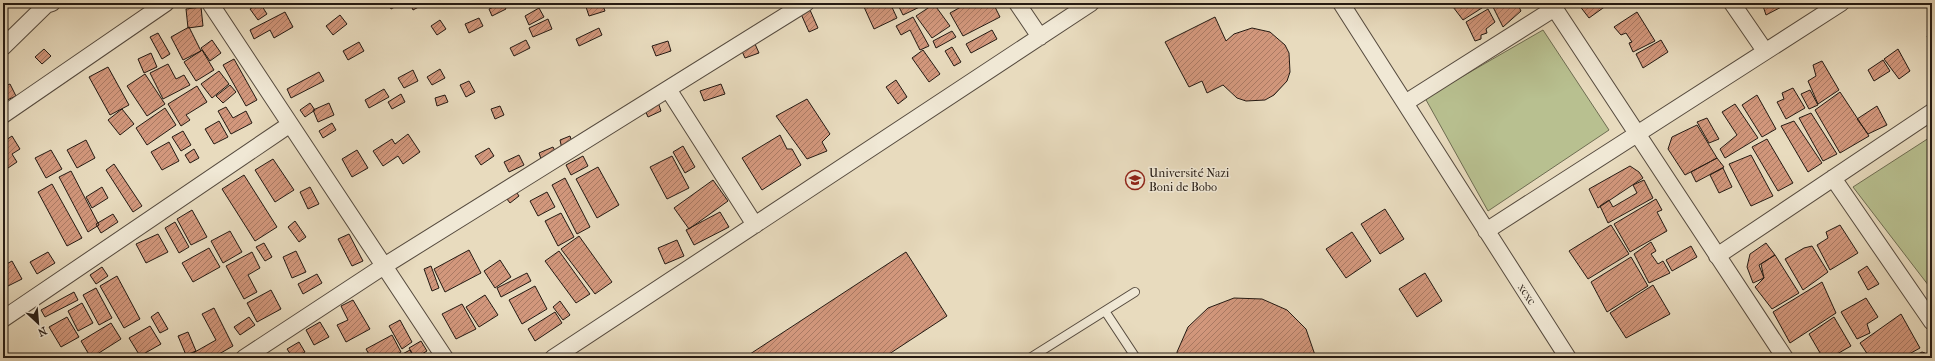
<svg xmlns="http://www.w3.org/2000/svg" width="1935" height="361" font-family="'IM FELL French Canon',serif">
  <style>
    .park { fill: #b8c090; stroke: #6e6d52 }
    .building { fill: url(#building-hatch); stroke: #241a13 }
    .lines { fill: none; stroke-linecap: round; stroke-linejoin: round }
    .lane-casing { stroke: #554a3e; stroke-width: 10 }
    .street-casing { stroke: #554a3e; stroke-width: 18 }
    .lane { stroke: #f0e8d5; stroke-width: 8 }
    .street { stroke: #f0e8d5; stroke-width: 16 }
    .labels { text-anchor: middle; stroke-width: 3; stroke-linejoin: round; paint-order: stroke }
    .poi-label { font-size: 12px; fill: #241a13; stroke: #f0e8d5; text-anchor: start }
    .street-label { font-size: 12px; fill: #241a13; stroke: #f0e8d5 }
  </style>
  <defs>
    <pattern id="building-hatch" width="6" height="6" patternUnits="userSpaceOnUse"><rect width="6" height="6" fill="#d2977c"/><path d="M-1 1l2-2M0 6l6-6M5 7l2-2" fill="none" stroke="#aa7a64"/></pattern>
  </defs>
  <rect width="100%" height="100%" fill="#e8dbbe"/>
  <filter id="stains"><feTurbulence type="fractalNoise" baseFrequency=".005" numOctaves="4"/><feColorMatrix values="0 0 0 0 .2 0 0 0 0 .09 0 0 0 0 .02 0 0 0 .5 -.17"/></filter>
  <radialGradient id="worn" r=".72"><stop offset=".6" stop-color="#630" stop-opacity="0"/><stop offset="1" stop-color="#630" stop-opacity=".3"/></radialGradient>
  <path class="park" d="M1543 30 1609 130 1488 211 1425 98Z
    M1932 136V290L1853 187Z"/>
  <path class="building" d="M260 3 267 14 258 20 250 9Z
    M388 3H402L391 9Z
    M410 3H426L413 10Z
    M503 3 506 9 492 16 489 9Z
    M598 3H602L605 11 589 16 586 7Z
    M872 3H890L897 18 874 29 864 7Z
    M897 3H928L903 15Z
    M968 3H993L1000 17 963 36 950 13Z
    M1450 3H1483L1485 6 1463 20Z
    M1491 3H1517L1521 11 1503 27Z
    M1582 3H1610L1589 18 1579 5Z
    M1762 3H1789L1766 15Z
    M934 4 950 26 932 38 916 16Z
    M201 7 203 26 188 28 186 9Z
    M539 8 544 17 529 25 525 16Z
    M1488 9 1495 22 1486 29 1487 33 1481 35V39L1475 41 1466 22Z
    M810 10 818 28 809 32 801 14Z
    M285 12 293 27 274 38 270 30 254 39 250 30Z
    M1637 12 1655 41 1633 52 1629 43 1632 42 1626 33 1621 35 1614 27Z
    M340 15 347 24 333 35 326 26Z
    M913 17 929 46 920 50 910 30 901 35 896 26Z
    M1215 17 1226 41 1234 34 1252 28 1270 32 1285 45 1289 53 1290 72 1287 81 1274 95 1265 100 1246 101 1237 98 1223 85 1207 93 1202 81 1189 87 1165 42Z
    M479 18 483 26 469 33 465 24Z
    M548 19 552 29 533 37 529 28Z
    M440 20 446 29 437 35 431 26Z
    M189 27 201 51 183 60 171 37Z
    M599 28 602 35 579 46 576 39Z
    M992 30 997 39 971 53 966 44Z
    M952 31 956 37 936 48 933 41Z
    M158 33 170 54 162 59 150 37Z
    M1932 34V44L1927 36Z
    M212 40 221 53 210 61 201 48Z
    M526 40 530 48 514 56 510 48Z
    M1661 40 1668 52 1643 68 1636 54Z
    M668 41 671 51 656 56 652 46Z
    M359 42 364 51 348 60 343 51Z
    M755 44 759 53 745 58 741 49Z
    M952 47 961 62 954 66 945 51Z
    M44 49 51 56 42 64 35 57Z
    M1898 49 1910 71 1899 79 1884 59Z
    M202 50 214 70 196 81 184 62Z
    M923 50 940 74 929 82 912 58Z
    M151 53 157 67 144 73 138 59Z
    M234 59 257 100 246 106 223 65Z
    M1883 60 1890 71 1874 81 1868 70Z
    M1822 61 1839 90 1818 104 1808 81 1816 76 1813 65Z
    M168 64 176 79 184 75 190 85 163 99 150 73Z
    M108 67 129 105 110 115 89 77Z
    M440 69 445 78 432 85 427 77Z
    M413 70 418 81 404 88 398 78Z
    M219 71 229 84 212 98 201 84Z
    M319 72 324 81 291 98 287 89Z
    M145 74 165 104 147 116 127 86Z
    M896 80 907 97 898 104 886 87Z
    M469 81 475 92 466 97 460 85Z
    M10 84 16 96 3 102V87Z
    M721 84 725 94 704 101 700 91Z
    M230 85 236 92 223 103 216 96Z
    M197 86 207 102 186 115 190 120 181 126 168 104Z
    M1793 88 1805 108 1786 119 1777 102 1784 99 1782 93Z
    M384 89 389 97 369 108 365 100Z
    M1810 90 1818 105 1809 109 1801 94Z
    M1840 92 1869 136 1840 153 1815 110Z
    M401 94 405 102 392 109 388 102Z
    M445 95 448 102 437 106 435 98Z
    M1757 95 1776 129 1762 137 1742 105Z
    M807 99 830 134 822 142 827 151 807 159 776 116Z
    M658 102 661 111 648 117 644 108Z
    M310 103 315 110 305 117 300 110Z
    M329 103 334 115 318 122 313 110Z
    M1735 104 1758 138 1725 158 1720 149 1737 135 1722 112Z
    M500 106 504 115 495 119 491 109Z
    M1877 106 1887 125 1868 134 1857 119Z
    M226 107 233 118 246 111 252 123 231 134 218 111Z
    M165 108 176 125 147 145 136 128Z
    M122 109 134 124 120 135 108 120Z
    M1811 113 1837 154 1823 161 1799 118Z
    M1707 118 1719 139 1709 143 1697 122Z
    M219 121 228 137 214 144 205 129Z
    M1794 121 1822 163 1808 172 1781 126Z
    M332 123 336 130 323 138 319 131Z
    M1697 125 1717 158 1685 175 1668 149 1672 137Z
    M183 131 191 145 181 151 172 137Z
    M408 134 420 152 403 164 398 156 383 166 373 151 392 139 395 144Z
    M780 135 787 149H792L801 165 762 190 742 158Z
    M12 136 20 149 12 154 17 162 8 168 3 160V142Z
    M570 136 573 145 562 149 560 140Z
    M1767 139 1793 183 1778 191 1752 147Z
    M86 140 95 158 77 168 67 150Z
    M169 142 179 161 162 170 151 152Z
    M683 146 695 167 685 173 673 152Z
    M553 147 557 155 542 162 539 153Z
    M489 148 494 156 481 165 475 156Z
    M194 149 199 158 190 163 185 155Z
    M51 150 62 169 46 178 35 158Z
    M357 150 368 168 352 177 342 159Z
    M519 155 524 165 509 172 504 162Z
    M1751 155 1773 196 1751 206 1729 164Z
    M583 156 588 166 571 175 566 165Z
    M672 156 689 188 667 199 650 167Z
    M1717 158 1724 167 1696 182 1691 172Z
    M273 159 294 190 275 202 255 170Z
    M114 164 142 206 133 212 106 170Z
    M1630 166 1639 172 1643 178 1598 208 1589 189Z
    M598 167 619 205 597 218 576 179Z
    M1723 168 1732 187 1719 193 1710 175Z
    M71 171 99 225 88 232 59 177Z
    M244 175 277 227 255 241 222 189Z
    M565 178 590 227 577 234 552 185Z
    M713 180 728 201 689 229 674 208Z
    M1644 180 1653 198 1608 223 1600 206 1609 200 1613 207 1637 193 1633 185Z
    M52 184 82 238 67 246 38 192Z
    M102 187 108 198 92 208 86 197Z
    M310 187 319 204 308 209 300 192Z
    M513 187 519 196 510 203 503 194Z
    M547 192 555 207 538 216 530 201Z
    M1656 199 1662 210 1657 212 1667 231 1630 252 1614 224Z
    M1385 209 1404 239 1380 254 1361 224Z
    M192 210 207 237 191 245 177 219Z
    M720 212 729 227 694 245 686 230Z
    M561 213 574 237 558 246 545 221Z
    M113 214 118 222 101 233 96 224Z
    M295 221 306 237 299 242 288 227Z
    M175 222 189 247 179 253 165 228Z
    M1611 225 1629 254 1588 279 1569 251Z
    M1840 225 1858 253 1830 270 1817 245 1828 238 1826 232Z
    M230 231 242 252 223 263 211 241Z
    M1352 232 1371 261 1346 278 1326 249Z
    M158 234 168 252 146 263 136 244Z
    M349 234 363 261 352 266 338 239Z
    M579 236 612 282 595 294 561 249Z
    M677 240 684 256 665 264 658 248Z
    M1651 242 1656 251 1651 254 1658 264 1663 261 1670 273 1649 283 1634 254Z
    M264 243 272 257 265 261 256 247Z
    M1766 243 1775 255 1759 265 1764 278 1753 283 1747 267 1750 254Z
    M1691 246 1697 257 1672 271 1666 260Z
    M1812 246 1828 272 1803 290 1785 259 1804 248Z
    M209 248 220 267 193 282 182 263Z
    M469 250 481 273 445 292 434 269Z
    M296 251 306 272 292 278 283 257Z
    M559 251 590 294 576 303 545 261Z
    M48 252 55 263 37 274 30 262Z
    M252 252 260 268 248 275 257 292 244 299 226 266Z
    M906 252 947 316 883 358H748L747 356Z
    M1775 255 1799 293 1772 309 1755 287 1764 278 1761 264Z
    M1631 257 1648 286 1607 312 1591 282Z
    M500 260 511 277 495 288 484 271Z
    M12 261 22 279 4 288 3 266Z
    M431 266 439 288 432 291 424 269Z
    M1867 266 1879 284 1868 290 1858 272Z
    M102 267 108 276 96 284 90 275Z
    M527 273 531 281 501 297 497 288Z
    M1425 273 1442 301 1417 317 1399 289Z
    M317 274 322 283 303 294 298 284Z
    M117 276 140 319 124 328 100 286Z
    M1822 282 1836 313 1790 343 1773 312Z
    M1653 285 1670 314 1626 338 1610 313Z
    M535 286 547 309 522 324 509 300Z
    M96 288 112 318 99 325 83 295Z
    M271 290 281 309 257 322 247 303Z
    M74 292 78 300 45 317 41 310Z
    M485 295 498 315 479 327 466 307Z
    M1234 298 1262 299 1287 310 1306 329 1316 358H1177V352L1188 327 1208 308Z
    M1866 298 1878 317 1867 324 1870 333 1857 339 1841 312Z
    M353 300 370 329 346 342 337 325 348 320 341 306Z
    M560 301 570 315 563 320 553 307Z
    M82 303 93 323 78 331 68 311Z
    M462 304 476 329 456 339 442 314Z
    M214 308 233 346 212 358H186V357L216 340 202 314Z
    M158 312 168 329 160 333 151 317Z
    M555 312 562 323 535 341 528 329Z
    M1901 314 1920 348 1902 358H1870L1860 343Z
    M67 317 79 337 61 347 49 327Z
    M249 317 255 325 240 335 234 327Z
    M1834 317 1851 346 1830 358H1823L1809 334Z
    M400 320 412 342 402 349 389 326Z
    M320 322 329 337 314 345 306 330Z
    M111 323 121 339 91 358 81 341Z
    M150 326 161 344 140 356 129 338Z
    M188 332 196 351 186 355 178 336Z
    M392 335 401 352 390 358H371L366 349Z
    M421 341 427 351 415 358 409 348Z
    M299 342 305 352 293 358 287 349Z
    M410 350 414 358H395Z
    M1922 352 1925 353 1929 358H1910Z
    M364 353 368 358H357Z"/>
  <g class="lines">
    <g class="lane-casing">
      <path id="lane" d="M1105 311 1136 358
        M1030 358 1135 292"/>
    </g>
    <g class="street-casing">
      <path id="street" d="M210 3 445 358
        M1017 3 1040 37
        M1341 3 1568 358
        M1551 3 1785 358
        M1732 3 1765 51
        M3 47 46 5 52 3
        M668 89 755 225
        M1405 103 1555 8
        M3 115 166 3
        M1833 178 1932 322
        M1486 231 1841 3
        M1717 256 1932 112
        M3 319 289 125
        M244 358 384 266 806 3
        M553 358 1091 3"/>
    </g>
    <use href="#lane" class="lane"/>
    <use href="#street" class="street"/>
  </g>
  <defs>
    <g id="university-ring" transform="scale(1)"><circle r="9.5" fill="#f0e8d5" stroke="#8f2418" stroke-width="1.5"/><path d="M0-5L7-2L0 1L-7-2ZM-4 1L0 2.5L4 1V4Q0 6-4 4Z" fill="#8f2418"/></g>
  </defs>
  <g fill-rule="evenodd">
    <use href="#university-ring" x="1135" y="180"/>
  </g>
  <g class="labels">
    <g class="poi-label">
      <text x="1149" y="177">Université Nazi<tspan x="1149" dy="14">Boni de Bobo</tspan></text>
    </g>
    <g class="street-label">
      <text transform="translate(1527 294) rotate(57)" y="4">xcxc</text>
    </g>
  </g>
  <rect width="1935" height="361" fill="none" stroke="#e8dbbe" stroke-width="16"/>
  <rect x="4" y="4" width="1927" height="353" fill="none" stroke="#241a13" stroke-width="2"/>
  <rect x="8" y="8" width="1919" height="345" fill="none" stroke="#241a13"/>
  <g transform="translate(38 323) rotate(154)" stroke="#f0e8d5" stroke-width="3" paint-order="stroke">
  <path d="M0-3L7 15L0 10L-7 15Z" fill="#241a13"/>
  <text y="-6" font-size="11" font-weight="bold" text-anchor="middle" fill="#241a13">N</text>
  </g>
  <rect width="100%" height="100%" filter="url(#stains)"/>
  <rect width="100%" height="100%" fill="url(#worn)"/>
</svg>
